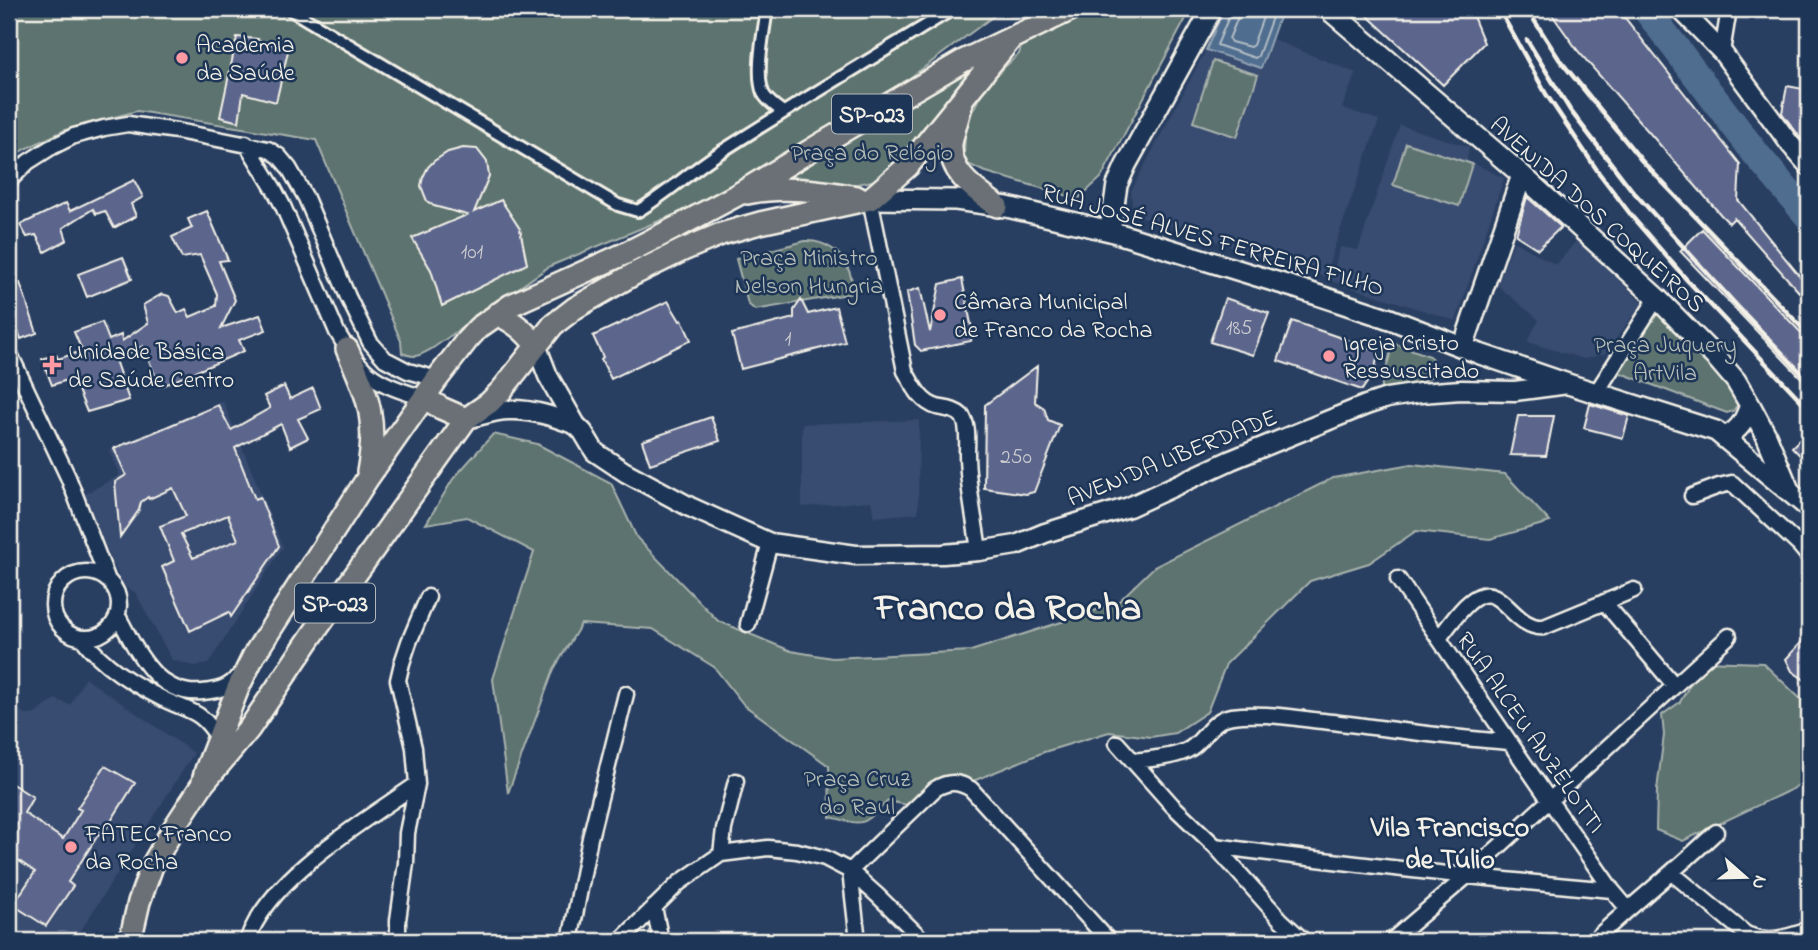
<svg xmlns="http://www.w3.org/2000/svg" width="1818" height="950" font-family="'Indie Flower',sans-serif">
  <style>
    .built { fill: #384b6f }
    .green { fill: #5d736f; stroke: #a8b2ac; stroke-width: 2 }
    .water { fill: #4f6d8f; stroke: #91a2b3; stroke-width: 2 }
    .lines { fill: none; stroke-linecap: round; stroke-linejoin: round }
    .shore { stroke: #b2bcc4; stroke-width: 2 }
    .river { stroke: #4f6d8f; stroke-width: 28 }
    .building { fill: #5b668d; stroke: #f4f1e8; stroke-width: 2; fill-rule: evenodd }
    .pedestrian-casing { stroke: #f4f1e8; stroke-width: 16 }
    .minor-casing { stroke: #f4f1e8; stroke-width: 19 }
    .tertiary-casing { stroke: #f4f1e8; stroke-width: 23 }
    .secondary-casing { stroke: #f4f1e8; stroke-width: 24 }
    .primary-casing { stroke: #f4f1e8; stroke-width: 26 }
    .pedestrian { stroke: #1d3557; stroke-width: 10 }
    .minor { stroke: #1d3557; stroke-width: 14 }
    .tertiary { stroke: #1d3557; stroke-width: 18 }
    .secondary { stroke: #1d3557; stroke-width: 19 }
    .primary { stroke: #6b6f75; stroke-width: 21 }
    .rail { stroke: #f4f1e8; stroke-width: 4.5 }
    .poi-dot { fill: #ff9aa2; stroke: #1d3557; stroke-width: 2.5 }
    .labels { text-anchor: middle; stroke-width: 5; stroke-linejoin: round; paint-order: stroke }
    .number-label { font-size: 21px; fill: #ceced1 }
    .shield { fill: #1d3557; stroke: #b4b9bc; stroke-width: 2 }
    .shield-label { font-size: 23px; font-weight: bold; fill: #f4f1e8 }
    .poi-label { font-size: 24px; fill: #f4f1e8; stroke: #1d3557; text-anchor: start }
    .park-label { font-size: 24px; fill: #b8bfb8; stroke: #1d3557 }
    .street-label { font-size: 24px; fill: #f4f1e8; stroke: #1d3557 }
    .quarter-label { font-size: 28px; font-weight: bold; fill: #f4f1e8; stroke: #1d3557 }
    .town-label { font-size: 38px; font-weight: bold; fill: #f4f1e8; stroke: #1d3557 }
  </style>
  <rect width="100%" height="100%" fill="#293f62"/>
  <filter id="ink" filterUnits="userSpaceOnUse"><feTurbulence type="fractalNoise" baseFrequency=".0143" numOctaves="2"/><feDisplacementMap in="SourceGraphic" scale="14" xChannelSelector="R" yChannelSelector="G"/><feConvolveMatrix kernelMatrix="1 2 1 2 8 2 1 2 1" color-interpolation-filters="sRGB"/></filter>
  <g filter="url(#ink)">
    <path class="built" d="M1272 39 1356 73 1342 108 1379 120 1324 277 1133 214 1131 191 1206 50 1261 68Z
      M1400 125 1469 147 1467 160 1504 178 1456 321 1331 281 1340 247 1358 250Z
      M1578 239 1642 303 1605 354 1584 359 1527 342 1539 320 1497 285 1514 241 1556 265Z
      M223 401 283 547 208 664 195 666 172 660 135 592 123 586 83 495 120 475 109 450Z
      M919 420 918 513 874 517 871 501 802 507V424Z
      M85 678 194 753 74 941H9V703L27 715 35 714 55 699 70 705Z"/>
    <path class="green" d="M9 9H1003L834 134 741 187 550 266 433 348C420 355 416 359 402 353L401 341 316 140 137 111 65 130 9 157Z
      M1033 9H1191L1101 178 1078 199 983 171 968 164 964 156 965 136 969 118 986 84 1019 54Z
      M1213 61 1258 75 1237 137 1193 122Z
      M968 67 973 69 911 150 877 180 857 184H829L781 179Z
      M1406 143 1472 164 1459 206 1393 185Z
      M805 241C824 240 843 252 849 271 852 277 852 286 854 293L755 310 748 304 736 259Z
      M1661 306 1733 391 1738 404 1733 411 1727 413 1719 410 1618 372Z
      M1393 343 1430 356C1451 385 1399 386 1381 388Z
      M493 434 537 444 611 483 637 538 718 621 791 651 832 658 971 651 1074 618 1117 603 1154 567 1333 478 1412 464 1505 474 1550 522 1490 539 1416 531 1369 563 1310 581 1226 664 1207 712 1175 733 1151 737 1109 732 1044 752 912 806 888 801C861 826 867 826 830 817L829 766 744 705 714 667 653 629 581 624 554 669 508 793 493 679 534 552 467 517 426 524 453 479Z
      M1703 661 1763 663 1809 707V781L1683 841 1656 830 1657 790 1664 735 1662 715 1680 702Z"/>
    <path class="water" d="M1224 9H1282L1261 68 1206 50Z"/>
    <g class="lines">
      <path class="shore" d="M1230 9V14L1217 45 1255 58 1258 56 1275 9
        M1239 9 1238 17 1229 39 1231 42 1250 47 1253 45 1266 9"/>
      <path class="river" d="M1646 9 1756 154 1809 217"/>
    </g>
    <path class="building" d="M1360 9H1470L1484 43 1443 85Z
      M1548 9H1618L1740 164 1738 200 1807 285 1799 292 1734 218 1729 223 1721 215 1578 51Z
      M237 37 258 39 257 41 289 47 276 102 243 93 239 122 220 117Z
      M1787 86 1809 90V149L1782 113Z
      M463 148 477 149 487 162 489 176 474 212 501 200 520 229 527 264 442 306 431 270 412 238 467 215 434 206 427 201 421 186 423 177 428 167 434 161 448 152Z
      M134 180 143 197 131 204 136 216 114 228 105 211 96 214 93 209 63 228 67 240 45 252 36 235 27 237 20 225 66 203 70 211Z
      M1527 197 1561 227 1538 249 1516 235Z
      M207 211 228 260 219 261 235 300 221 328 260 315 266 330 239 340 244 351 160 387 143 346 115 360 129 400 87 412 73 378 52 385 42 359 56 354 58 359 82 351 74 332 102 322 109 340 121 335 122 341 148 323 143 305 162 294 169 296 178 313 186 309 190 317 216 306 217 294 200 255 182 258 172 237 192 228 188 219Z
      M1702 229 1809 341V386L1680 251Z
      M123 257 132 279 87 297 78 274Z
      M962 279 973 334 971 341 921 351 915 345 907 292 920 288 930 332 940 284Z
      M20 283 37 333 21 339 9 306V287Z
      M1225 298 1269 313 1253 355 1210 342Z
      M801 300 808 314 836 307 845 342 741 369 732 334 794 318V310Z
      M668 301 680 321 682 320 691 340 611 379 601 359 603 357 593 336Z
      M1292 321 1379 351 1374 372 1362 390 1278 361Z
      M1037 366 1035 402 1044 408 1048 420 1060 425 1034 492 1026 494 984 488 985 405Z
      M284 386 290 399 313 388 321 409 298 419 308 438 290 447 281 424 235 448 255 499 260 497 279 546 231 617 229 612 190 631 162 567 174 561 160 526 186 516 173 488 149 499 148 497 141 502 139 510 120 537 115 482 126 475 114 448 138 439 218 405 231 430 270 408 264 396ZM228 515 238 540 193 558 181 534Z
      M1590 404 1629 416 1623 438 1584 428Z
      M1518 416H1554L1546 456 1510 455Z
      M711 417 720 441 650 464 642 441Z
      M1809 430V465L1792 447Z
      M1809 634V683L1792 671 1786 659Z
      M105 766 135 783 104 832H100L68 882 73 886 46 926 13 905 35 872 9 854V782L33 797 24 813 63 839 81 810 77 808Z"/>
    <g class="lines">
      <g class="pedestrian-casing">
        <path id="pedestrian" d="M289 9 618 205 638 211C666 194 689 173 716 155 794 105 874 57 953 9
          M767 9C764 30 755 73 763 93 767 101 776 107 783 112"/>
      </g>
      <g class="minor-casing">
        <path id="minor" d="M1722 52 1729 9
          M246 143 274 189 283 206 337 332C362 375 377 385 425 398
          M9 181 28 162 50 148 74 136 104 128 128 124 177 131 268 149 279 156 289 168 306 198 348 297 370 342 385 359 408 371 437 379
          M870 199 905 371C913 385 920 402 937 407 945 409 955 409 962 416 969 425 967 442 967 453 967 486 975 519 979 551
          M9 352 68 477 107 578
          M1596 393 1657 298
          M1692 496 1719 486 1732 483 1799 545 1809 557
          M53 605a33 33 0 1 1 66 0a33 33 0 1 1-66 0Z
          M1398 579 1550 801 1612 890 1628 909
          M1604 602 1675 686
          M118 616C136 650 157 697 203 692 221 690 228 688 241 674
          M748 624 770 543
          M82 638C103 666 133 684 163 699 192 713 200 709 219 739
          M1439 638C1449 626 1463 604 1477 597 1502 583 1514 630 1544 627L1634 590
          M1117 743 1172 805 1215 846 1281 920 1304 941
          M1133 761C1150 759 1170 758 1186 751 1204 743 1210 719 1232 716 1261 712 1293 718 1323 721 1385 728 1447 738 1509 742
          M1215 846C1347 864 1479 878 1612 890
          M721 854 724 829 736 781
          M850 871 935 789C948 781 958 781 971 789L1109 941
          M850 871 858 941
          M1672 873 1746 934C1772 944 1783 938 1809 930
          M654 907 661 941
          M247 941C269 877 363 822 417 784
          M398 941V920L406 863 407 833 417 784 414 748 398 680 402 663 409 642 428 597
          M570 941 590 838 626 694
          M620 941 679 883 721 854 768 848 797 851 825 858 850 871 877 895 924 941
          M1391 941 1467 876 1729 636
          M1593 941C1633 904 1676 870 1716 832"/>
      </g>
      <g class="tertiary-casing">
        <path id="tertiary" d="M1680 9 1722 52 1790 144 1809 166
          M536 345 548 376 576 425 583 432 595 452 625 472 690 507 770 543 856 555 943 554 979 551 1016 545 1045 533 1129 507 1231 460 1366 405 1387 398 1420 393 1461 390 1515 391 1568 384
          M470 418C482 415 496 410 509 410 532 409 555 417 576 425"/>
      </g>
      <g class="secondary-casing">
        <path id="secondary" d="M1328 9 1522 175 1657 298 1719 361 1736 381 1750 405 1766 435 1789 490
          M870 199 956 200 1007 207 1110 231 1296 288 1390 319 1480 354 1568 384 1716 431 1809 508
          M1110 231 1117 185 1126 165 1212 9
          M1463 347 1522 175
          M1725 437C1740 430 1745 420 1750 405"/>
      </g>
      <g class="primary-casing">
        <path id="primary" d="M961 105C958 118 953 132 951 144 949 174 976 190 997 206
          M747 193C783 185 821 191 857 197
          M870 199 908 166 1009 41
          M497 314C514 322 524 330 536 345
          M347 349C368 397 378 418 368 472
          M425 398 441 408 466 419
          M202 785 206 770 238 688 254 655 367 479 437 379 467 340 478 328 511 305 624 254 681 225 737 195 821 144 963 61 1072 9
          M130 941 139 902 152 866 172 831 202 785 249 729 313 634 466 419 489 403 501 391 553 325 575 308 634 274 683 250 721 234 760 223 870 199"/>
      </g>
      <use href="#pedestrian" class="pedestrian"/>
      <use href="#minor" class="minor"/>
      <use href="#tertiary" class="tertiary"/>
      <use href="#secondary" class="secondary"/>
      <use href="#primary" class="primary"/>
      <path class="rail" d="M1499 9 1546 94 1599 173 1634 219 1687 280 1809 409
        M1527 9 1559 59 1642 161 1809 335
        M1527 40 1570 110 1631 189 1738 307 1809 381"/>
    </g>
  </g>
  <g class="poi-dot">
    <circle cx="182" cy="58" r="7"/>
    <circle cx="940" cy="315" r="7"/>
    <circle cx="1329" cy="356" r="7"/>
    <path d="M48.5 354.5h7v7h7v7h-7v7h-7v-7h-7v-7h7z"/>
    <circle cx="71" cy="847" r="7"/>
  </g>
  <g class="labels">
    <g class="number-label">
      <text x="472" y="258">101</text>
      <text x="1239" y="334">185</text>
      <text x="788" y="345">1</text>
      <text x="1016" y="463">250</text>
    </g>
    <g class="shield">
      <rect x="832" y="94.5" width="80" height="39" rx="5"/>
      <rect x="295" y="583.5" width="80" height="39" rx="5"/>
    </g>
    <g class="shield-label">
      <text x="872" y="122">SP-023</text>
      <text x="335" y="611">SP-023</text>
    </g>
    <g class="poi-label">
      <text x="196" y="52">Academia<tspan x="196" dy="28">da Saúde</tspan></text>
      <text x="954" y="309">Câmara Municipal<tspan x="954" dy="28">de Franco da Rocha</tspan></text>
      <text x="1343" y="350">Igreja Cristo<tspan x="1343" dy="28">Ressuscitado</tspan></text>
      <text x="68" y="359">Unidade Básica<tspan x="68" dy="28">de Saúde Centro</tspan></text>
      <text x="85" y="841">FATEC Franco<tspan x="85" dy="28">da Rocha</tspan></text>
    </g>
    <g class="park-label">
      <text x="872" y="160">Praça do Relógio</text>
      <text x="809" y="265">Praça Ministro<tspan x="809" dy="28">Nelson Hungria</tspan></text>
      <text x="1665" y="352">Praça Juquery<tspan x="1665" dy="28">ArtVila</tspan></text>
      <text x="857" y="786">Praça Cruz<tspan x="857" dy="28">do Raul</tspan></text>
    </g>
    <g class="street-label">
      <text transform="translate(1598 214) rotate(42)" y="8">AVENIDA DOS COQUEIROS</text>
      <text transform="translate(1213 239) rotate(16)" y="8">RUA JOSÉ ALVES FERREIRA FILHO</text>
      <text transform="translate(1172 457) rotate(-22)" y="8">AVENIDA LIBERDADE</text>
      <text transform="translate(1531 732) rotate(55)" y="8">RUA ALCEU ANZELOTTI</text>
    </g>
    <g class="quarter-label">
      <text x="1450" y="836">Vila Francisco<tspan x="1450" dy="32">de Túlio</tspan></text>
    </g>
    <g class="town-label">
      <text x="1008" y="619">Franco da Rocha</text>
    </g>
  </g>
  <rect width="1818" height="950" fill="none" stroke="#1d3557" stroke-width="35"/>
  <rect x="18" y="18" width="1783" height="915" fill="none" stroke="#f4f1e8" stroke-width="2.5" filter="url(#ink)"/>
  <g transform="translate(1745 877) rotate(110)" stroke="#1d3557" stroke-width="5" paint-order="stroke">
  <path d="M0-5L12 26L0 18L-12 26Z" fill="#f4f1e8"/>
  <text y="-10" font-size="19" font-weight="bold" text-anchor="middle" fill="#f4f1e8">N</text>
  </g>
</svg>
